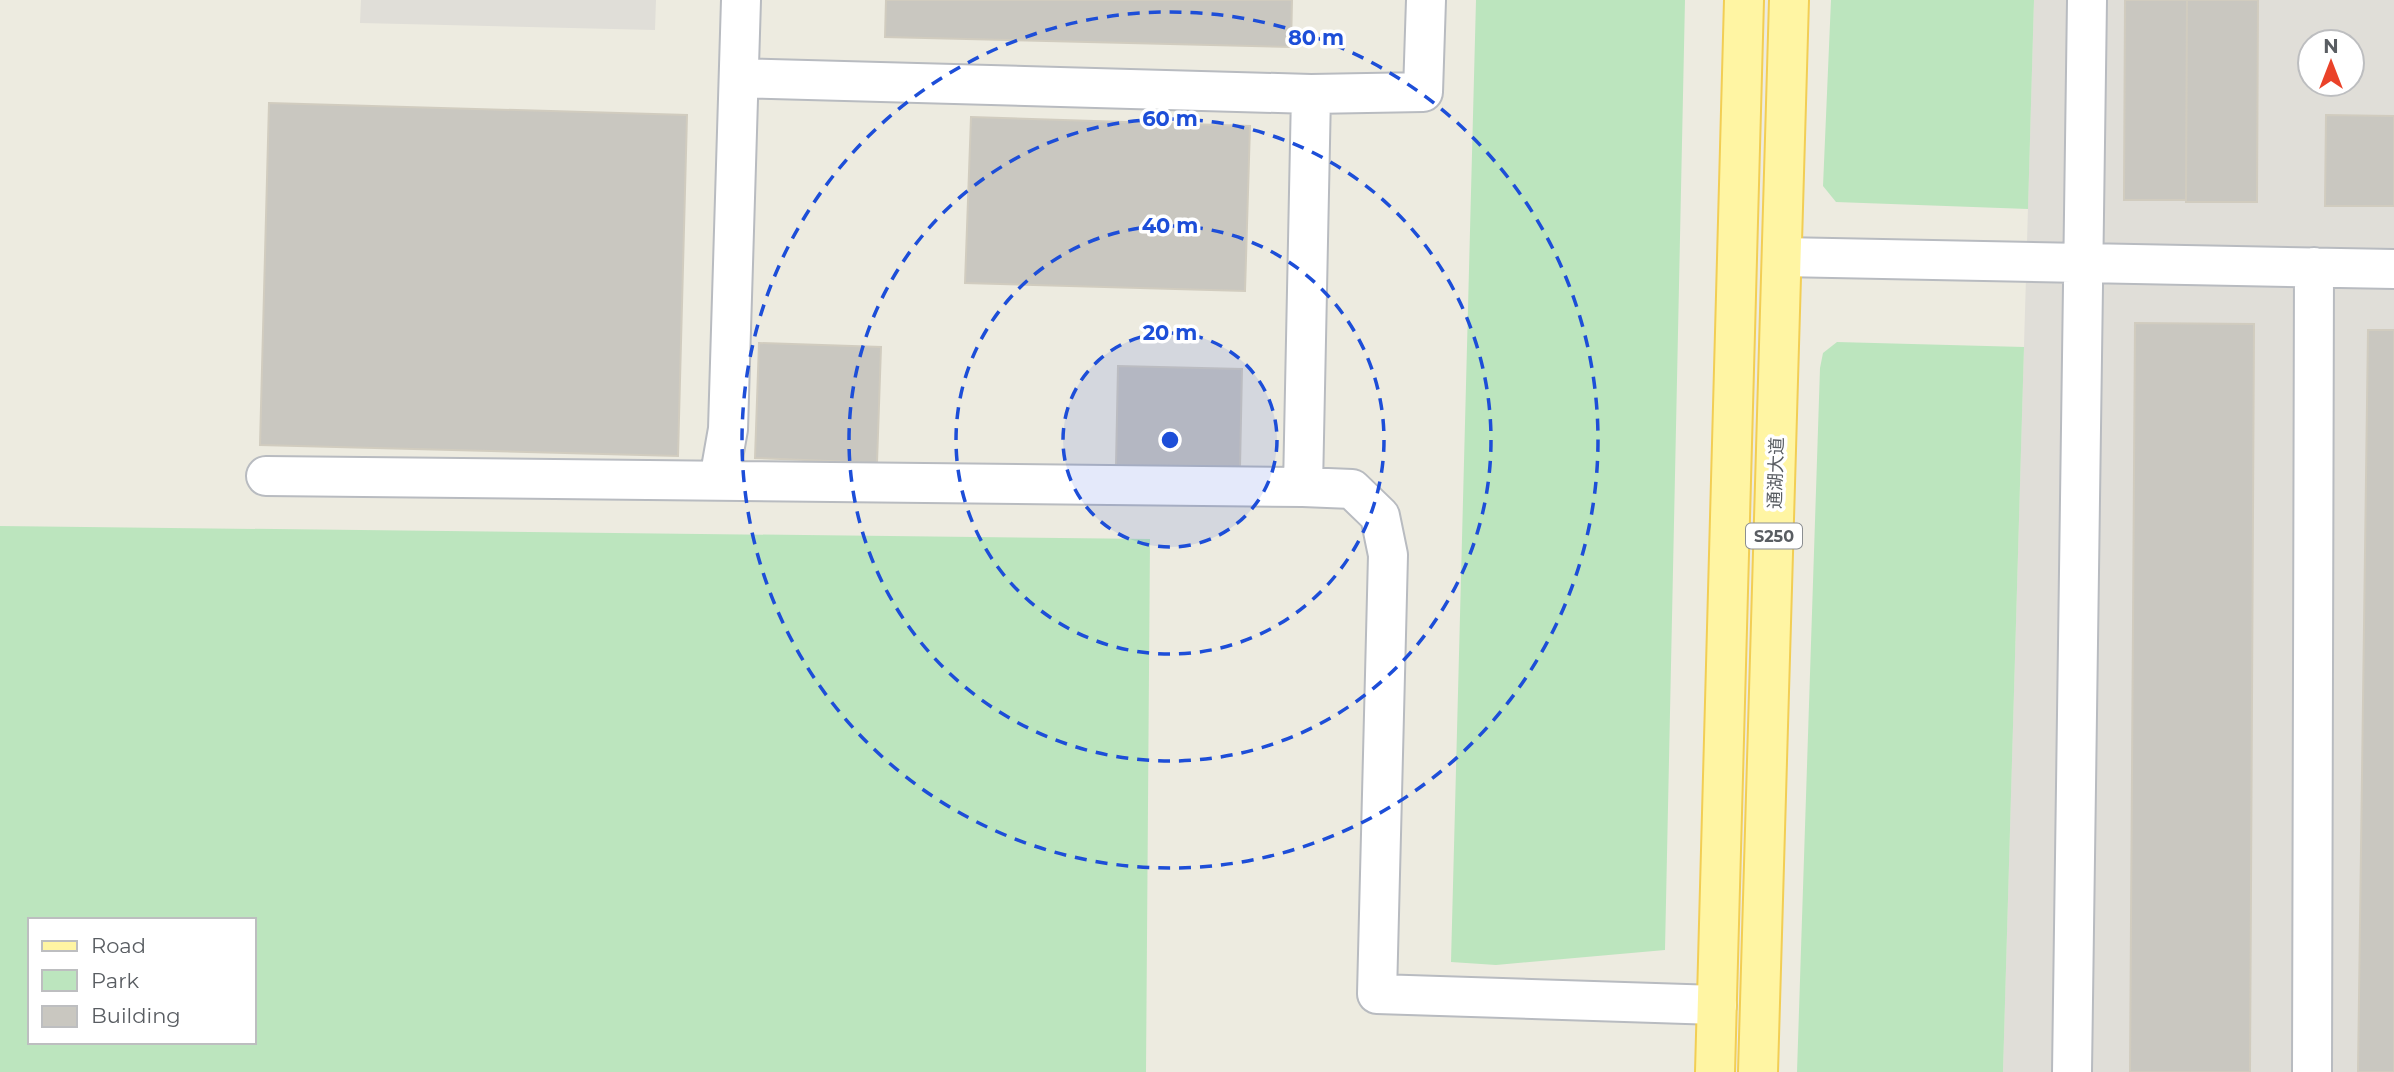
<svg xmlns="http://www.w3.org/2000/svg" width="2394" height="1072" font-family="Montserrat,'Noto Sans SC',sans-serif">
  <style>
    .industrial { fill: #e0ded8; fill-rule: evenodd }
    .green { fill: #bce5be; fill-rule: evenodd }
    .building { fill: #c9c7c0; stroke: #d1ccbf; stroke-width: 2 }
    .lines { fill: none; stroke-linecap: round; stroke-linejoin: round }
    .minor-casing { stroke: #b8bbc0; stroke-width: 42 }
    .major-casing { stroke: #f2ce54; stroke-width: 42 }
    .minor { stroke: #fff; stroke-width: 38 }
    .major { stroke: #fff5a3; stroke-width: 38 }
    .ring { fill: none; stroke: #1d4ed8; stroke-width: 3.5; stroke-dasharray: 12 9 }
    .labels { text-anchor: middle; stroke-width: 7; stroke-linejoin: round; paint-order: stroke }
    .shield { fill: #fff; stroke: #8b8e91; stroke-width: 2 }
    .shield-label { font-size: 16px; font-weight: bold; fill: #595d62 }
    .street-label { font-size: 18px; fill: #595d62; stroke: #fff }
    .centre { fill: #1d4ed8; stroke: #fff; stroke-width: 3.5 }
    .ring-label { font-size: 21px; text-anchor: middle; font-weight: bold; fill: #1d4ed8; stroke: #fff; stroke-width: 7; stroke-linejoin: round; paint-order: stroke }
  </style>
  <rect width="100%" height="100%" fill="#edebe0"/>
  <path class="industrial" d="M361 0H656L655 30 360 23Z
    M2034 0H2394V1072H2003ZM2310 42H2352V84H2310Z"/>
  <path class="green" d="M1476 0H1685L1665 950 1496 965 1451 962Z
    M1831 0H2034L2028 209 1836 202 1823 186Z
    M1837 342 2024 347 2003 1072H1797L1820 368 1823 353Z
    M0 526 1150 539 1146 1072H0ZM30 920H254V1042H30Z"/>
  <path class="building" d="M886 0H1292L1291 47 885 37Z
    M2125 0H2187L2186 200H2124Z
    M2187 0H2258L2257 202H2186Z
    M269 103 687 115 678 456 260 445Z
    M2326 115 2394 116V206H2325Z
    M971 117 1250 126 1245 291 965 283Z
    M2135 323 2254 324 2250 1072H2130Z
    M2368 330H2394V1072H2358Z
    M759 343 881 347 877 463 755 458Z
    M1118 366 1242 369 1240 468 1116 465Z"/>
  <g class="lines">
    <g class="minor-casing">
      <path id="minor" d="M1426 0 1423 92 1311 94 1303 487 1352 489 1380 516 1388 555 1377 994 1717 1005
        M739 78 1311 94
        M1782 257 2394 269
        M266 476 1303 487
        M719 480 728 429 741 0
        M2072 1072 2087 0
        M2312 1072 2314 267"/>
    </g>
    <g class="major-casing">
      <path id="major" d="M1715 1072 1744 0
        M1758 1072 1789 0"/>
    </g>
    <use href="#minor" class="minor"/>
    <use href="#major" class="major"/>
  </g>
  <circle cx="1170" cy="440" r="107" fill="#1d4ed8" fill-opacity=".12"/>
  <g class="ring">
    <circle cx="1170" cy="440" r="107"/>
    <circle cx="1170" cy="440" r="214"/>
    <circle cx="1170" cy="440" r="321"/>
    <circle cx="1170" cy="440" r="428"/>
  </g>
  <g class="labels">
    <rect class="shield" x="1746" y="523.5" width="56" height="25" rx="5"/>
    <g class="shield-label">
      <text x="1774" y="542">S250</text>
    </g>
    <g class="street-label">
      <text transform="translate(1776 473) rotate(-88)" y="6">通湖大道</text>
    </g>
  </g>
  <circle cx="1170" cy="440" r="10" class="centre"/>
  <g class="ring-label">
    <text x="1316" y="45">80 m</text>
    <text x="1170" y="126">60 m</text>
    <text x="1170" y="233">40 m</text>
    <text x="1170" y="340">20 m</text>
  </g>
  <rect x="28" y="918" width="228" height="126" fill="#ffffff" stroke="#bdbec0" stroke-width="2"/>
  <rect x="42" y="941" width="35" height="10" fill="#fff5a3" stroke="#bdbec0" stroke-width="2"/>
  <text x="91" y="953" font-size="21" fill="#595d62">Road</text>
  <rect x="42" y="970" width="35" height="21" fill="#bce5be" stroke="#bdbec0" stroke-width="2"/>
  <text x="91" y="988" font-size="21" fill="#595d62">Park</text>
  <rect x="42" y="1006" width="35" height="21" fill="#c9c7c0" stroke="#bdbec0" stroke-width="2"/>
  <text x="91" y="1023" font-size="21" fill="#595d62">Building</text>
  <g transform="translate(2331 63)"><circle r="33" fill="#ffffff" stroke="#bdbec0" stroke-width="2"/>
  <path d="M0-5L12 26L0 18L-12 26Z" fill="#ea4229"/>
  <text y="-10" font-size="19" font-weight="bold" text-anchor="middle" fill="#595d62">N</text>
  </g>
</svg>
